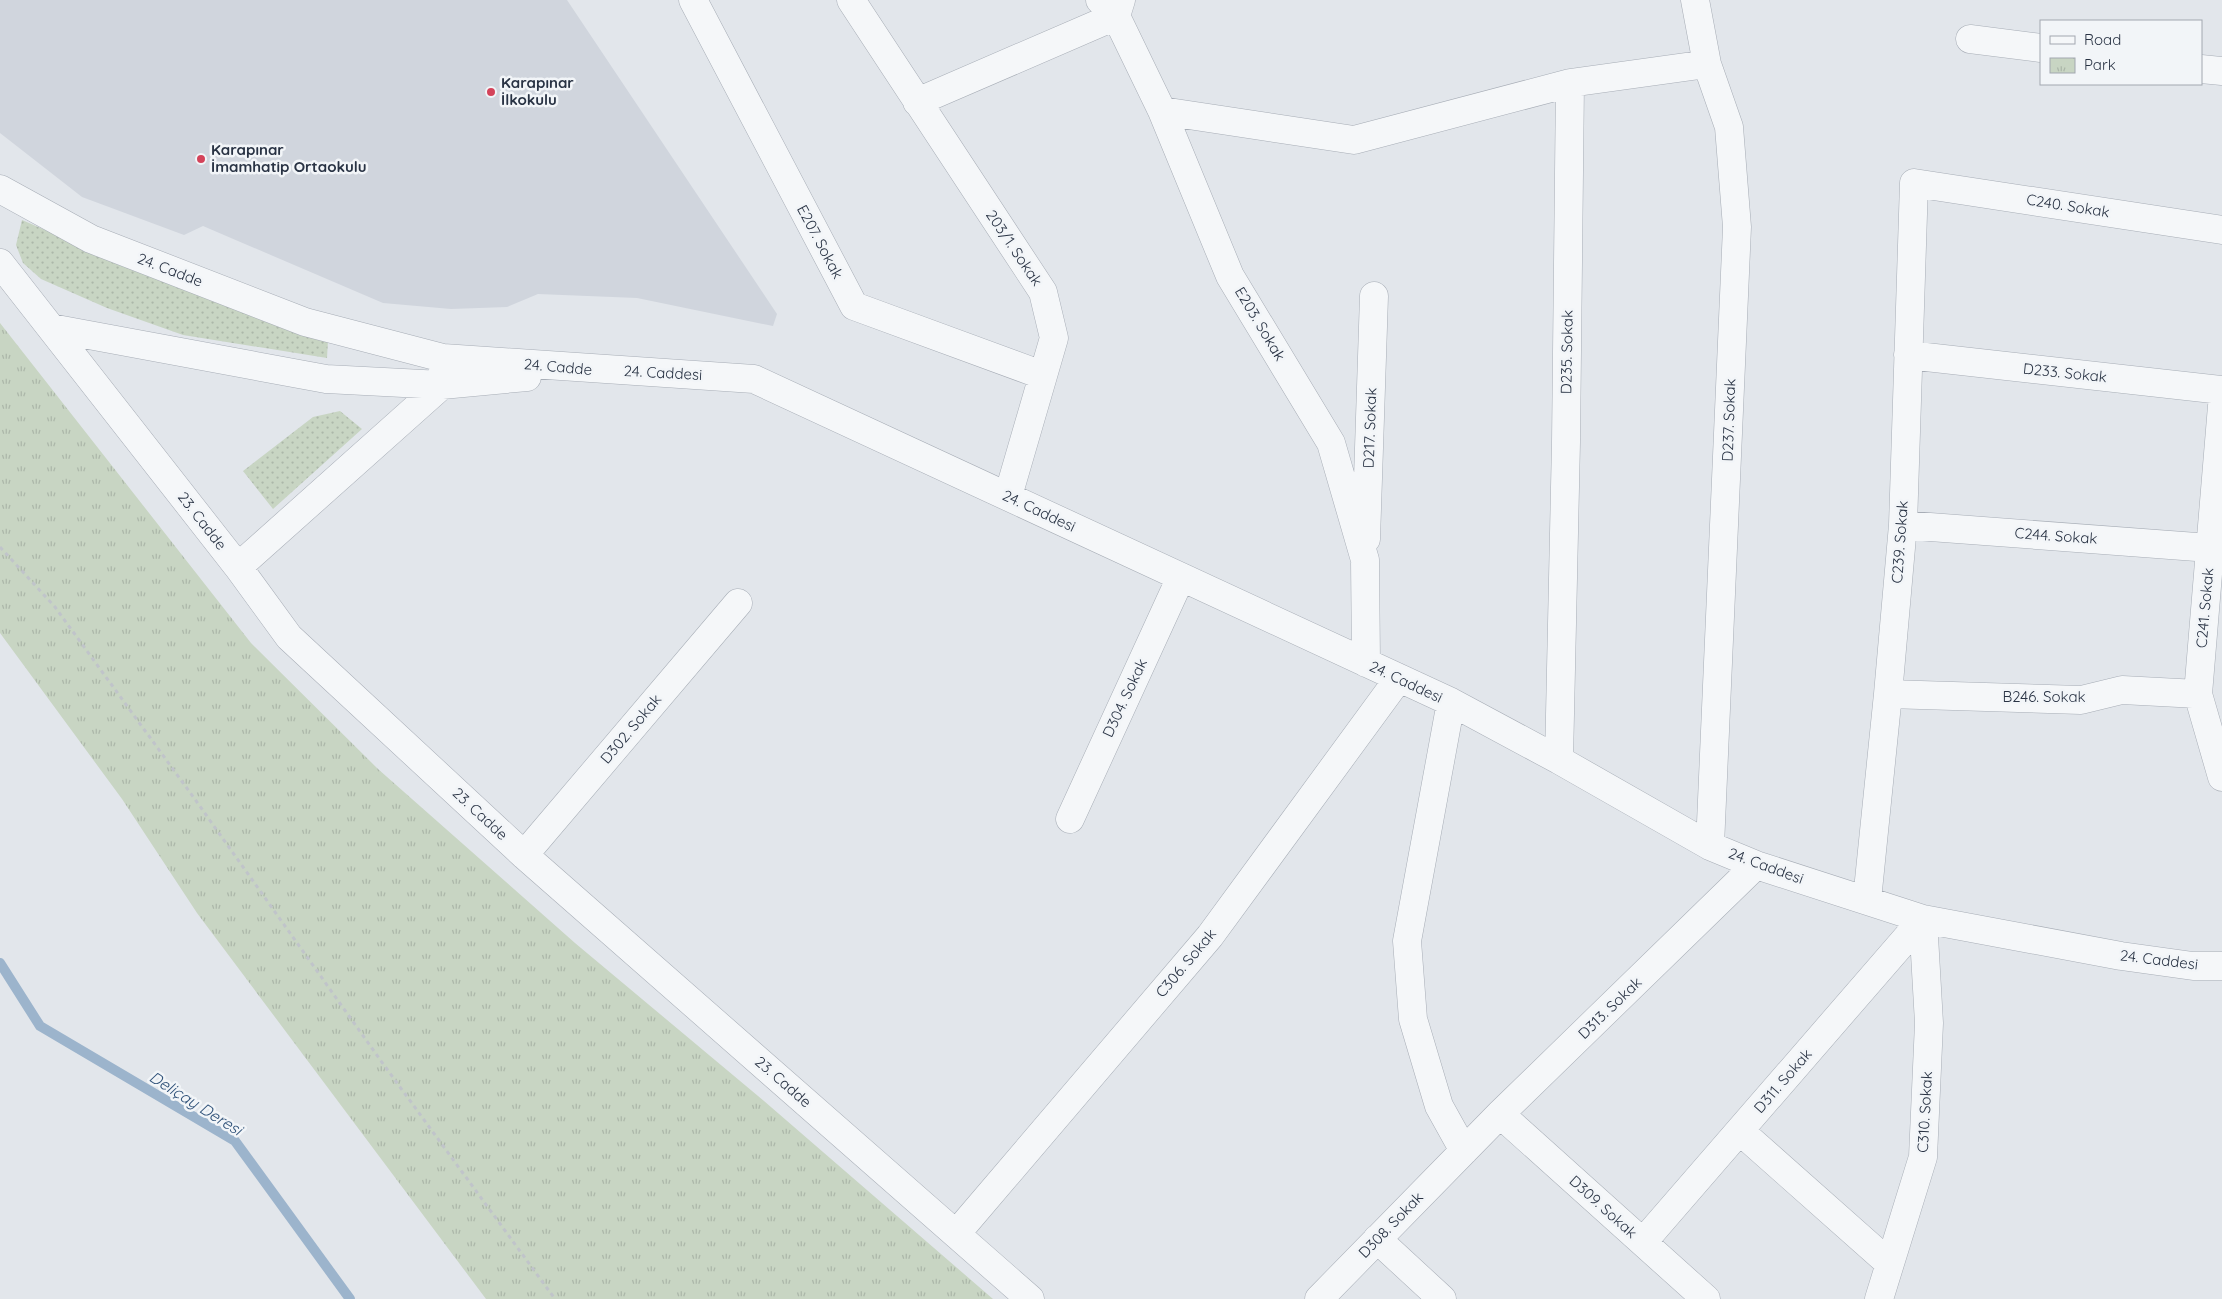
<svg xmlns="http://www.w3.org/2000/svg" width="2222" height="1299" font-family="Quicksand,sans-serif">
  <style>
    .built { fill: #d0d5dd }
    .grass { fill: url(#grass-dots) }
    .park { fill: url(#park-tufts) }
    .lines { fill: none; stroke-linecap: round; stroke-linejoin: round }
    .stream { stroke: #9cb4cc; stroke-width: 10 }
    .minor-casing { stroke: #a7adb6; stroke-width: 29 }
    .path { stroke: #c0c4ca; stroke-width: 3; stroke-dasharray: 4 4; stroke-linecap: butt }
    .minor { stroke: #f5f7f9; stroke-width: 28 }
    .poi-dot { fill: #d4435a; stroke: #f2f5f8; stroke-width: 2 }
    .labels { text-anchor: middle; stroke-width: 5; stroke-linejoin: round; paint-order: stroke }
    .poi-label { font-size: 15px; font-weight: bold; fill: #293344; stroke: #f2f5f8; text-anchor: start }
    .street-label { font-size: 15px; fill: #293344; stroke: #f2f5f8 }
    .water-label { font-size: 16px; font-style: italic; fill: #31537a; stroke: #f2f5f8 }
  </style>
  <defs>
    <pattern id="grass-dots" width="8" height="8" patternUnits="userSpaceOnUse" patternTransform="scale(1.25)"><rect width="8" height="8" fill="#c8d5c3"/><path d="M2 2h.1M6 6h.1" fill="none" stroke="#acb7a9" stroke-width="1.8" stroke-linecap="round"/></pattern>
    <pattern id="park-tufts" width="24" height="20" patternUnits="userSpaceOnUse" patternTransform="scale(1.25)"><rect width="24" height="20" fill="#c8d5c3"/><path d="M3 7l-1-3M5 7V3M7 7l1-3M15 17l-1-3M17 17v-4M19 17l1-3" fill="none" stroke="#acb7a9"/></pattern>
  </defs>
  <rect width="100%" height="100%" fill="#e2e6eb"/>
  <path class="built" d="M0 0H567L777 314 773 326 637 298 538 294 507 307 451 309 383 303 203 226 184 235 82 197 0 133Z"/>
  <path class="grass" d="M22 220 173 285 328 340 327 358 183 335 107 308 41 279 23 263 16 245Z
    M340 411 362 429 273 509 243 471 313 417Z"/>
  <path class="park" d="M0 323 251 643 378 769 575 943 764 1101 993 1299H486L197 913 122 799 0 633Z"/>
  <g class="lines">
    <path class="stream" d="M0 963 40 1026 235 1141 350 1299"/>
    <g class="minor-casing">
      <path id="minor" d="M693 0 854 306 1042 375
        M851 0 1043 292 1054 338 1008 496
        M1100 0 1116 16 1162 111 1230 276 1331 443 1365 560 1366 663
        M1695 0 1707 64 1729 127 1737 227 1710 846
        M1970 39 2041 48
        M2201 69 2222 71
        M917 102 1116 16 1121 0
        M1162 111 1354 140 1570 83
        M0 189 91 239 305 322 443 358 754 379 1451 702 1559 760 1710 846 1756 865 1923 919 2121 956 2193 966H2222
        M0 263 238 567 289 637 524 855 1030 1299
        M51 328 326 379 442 385 527 377
        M1908 355 2222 390
        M2222 406 2198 694 2222 777
        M1903 525 2210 548
        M1366 539 1374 296
        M238 567 442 385V375
        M1888 694 2081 700 2122 690 2198 694
        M1451 702 1407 941 1413 1019 1439 1106 1464 1151
        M1559 760 1566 442 1570 83 1707 64
        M1070 819 1181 577
        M524 855 738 603
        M1867 900 1888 694 1903 525 1914 183 2222 230
        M1500 1114 1706 1299
        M1740 1131 1890 1264
        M956 1234 1210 936 1399 678
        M1377 1239 1442 1299
        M1643 1242 1923 919
        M1319 1299 1500 1114 1756 865
        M1879 1299 1923 1157 1929 1023 1923 919"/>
    </g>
    <path class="path" d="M0 547 55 607 194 798 381 1061 555 1299"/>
    <use href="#minor" class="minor"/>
  </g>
  <g class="poi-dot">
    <circle cx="491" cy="92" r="5"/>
    <circle cx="201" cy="159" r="5"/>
  </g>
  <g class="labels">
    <g class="poi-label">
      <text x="501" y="88">Karapınar<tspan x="501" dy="17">İlkokulu</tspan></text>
      <text x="211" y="155">Karapınar<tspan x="211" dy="17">İmamhatip Ortaokulu</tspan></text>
    </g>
    <g class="street-label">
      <text transform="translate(2068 206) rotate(9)" y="5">C240. Sokak</text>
      <text transform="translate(820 242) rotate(62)" y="5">E207. Sokak</text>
      <text transform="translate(1014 248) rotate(56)" y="5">203/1. Sokak</text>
      <text transform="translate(170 270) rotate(21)" y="5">24. Cadde</text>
      <text transform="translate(1260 324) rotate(59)" y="5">E203. Sokak</text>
      <text transform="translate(1567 352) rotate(-89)" y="5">D235. Sokak</text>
      <text transform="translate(558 367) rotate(5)" y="5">24. Cadde</text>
      <text transform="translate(663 373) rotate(3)" y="5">24. Caddesi</text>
      <text transform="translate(2065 373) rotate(6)" y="5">D233. Sokak</text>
      <text transform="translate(1729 420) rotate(-88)" y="5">D237. Sokak</text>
      <text transform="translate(1370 428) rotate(-88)" y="5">D217. Sokak</text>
      <text transform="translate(1039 511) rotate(25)" y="5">24. Caddesi</text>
      <text transform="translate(202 521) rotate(52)" y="5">23. Cadde</text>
      <text transform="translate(2056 536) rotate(4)" y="5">C244. Sokak</text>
      <text transform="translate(1900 542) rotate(-86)" y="5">C239. Sokak</text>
      <text transform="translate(2205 608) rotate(-85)" y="5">C241. Sokak</text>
      <text transform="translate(1406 682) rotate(25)" y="5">24. Caddesi</text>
      <text x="2044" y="702">B246. Sokak</text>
      <text transform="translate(1125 698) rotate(-65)" y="5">D304. Sokak</text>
      <text transform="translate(631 729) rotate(-50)" y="5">D302. Sokak</text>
      <text transform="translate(480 814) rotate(43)" y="5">23. Cadde</text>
      <text transform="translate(1766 866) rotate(20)" y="5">24. Caddesi</text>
      <text transform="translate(2159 960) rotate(7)" y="5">24. Caddesi</text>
      <text transform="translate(1186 963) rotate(-50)" y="5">C306. Sokak</text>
      <text transform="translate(1610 1008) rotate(-44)" y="5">D313. Sokak</text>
      <text transform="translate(1783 1081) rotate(-49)" y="5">D311. Sokak</text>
      <text transform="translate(783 1082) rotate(41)" y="5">23. Cadde</text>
      <text transform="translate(1925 1112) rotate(-87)" y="5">C310. Sokak</text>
      <text transform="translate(1603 1207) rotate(42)" y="5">D309. Sokak</text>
      <text transform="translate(1391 1225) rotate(-46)" y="5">D308. Sokak</text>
    </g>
    <g class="water-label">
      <text transform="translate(196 1103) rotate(32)" y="6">Deliçay Deresi</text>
    </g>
  </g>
  <rect x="2040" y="20" width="162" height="65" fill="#f2f5f8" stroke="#a2a7b0"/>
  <rect x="2050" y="36" width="25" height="8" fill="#f5f7f9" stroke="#a2a7b0"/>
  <text x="2084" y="45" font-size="15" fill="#293344">Road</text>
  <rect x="2050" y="58" width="25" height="15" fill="url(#park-tufts)" stroke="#a2a7b0"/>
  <text x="2084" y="70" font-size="15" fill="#293344">Park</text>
</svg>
